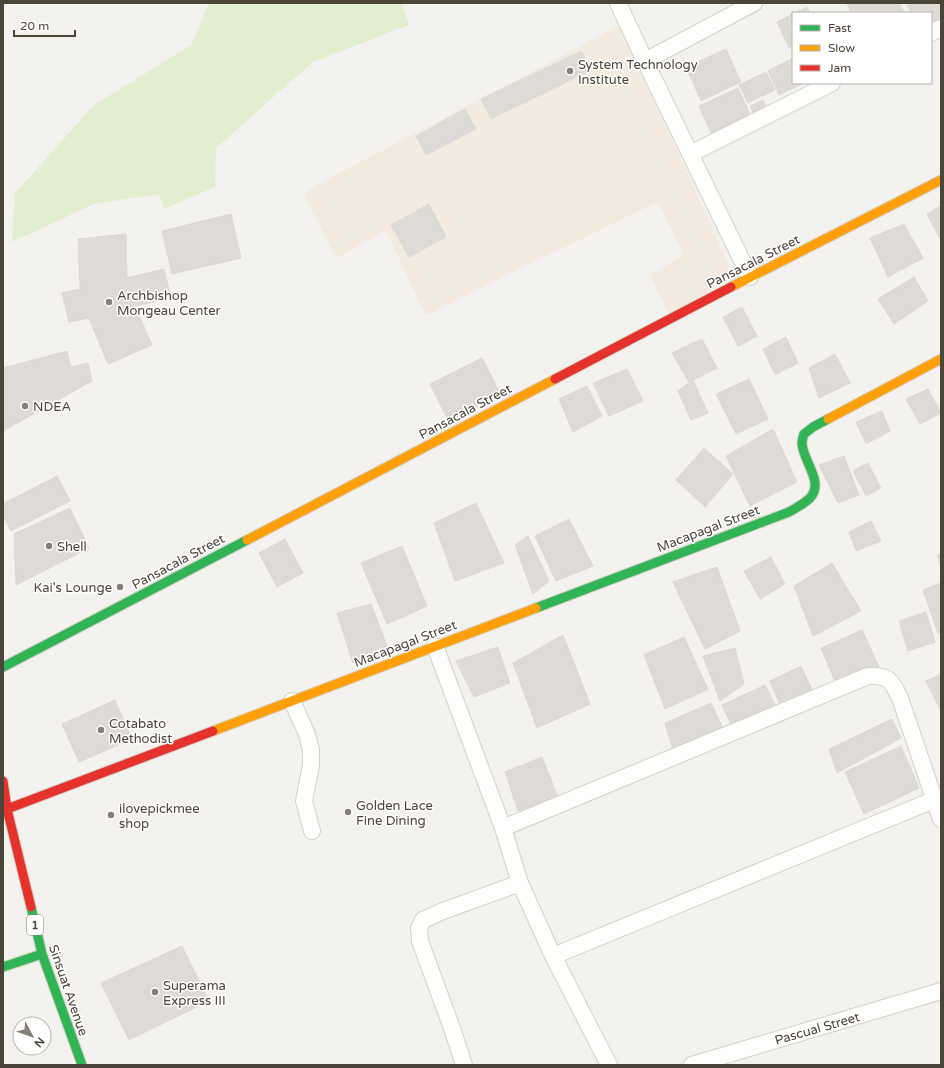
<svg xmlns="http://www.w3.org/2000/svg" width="944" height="1068" font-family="'Varela Round',sans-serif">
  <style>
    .commercial { fill: #f3ebdf }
    .green { fill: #e1eecf }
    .building { fill: #dedbd6; stroke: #dcd9d4 }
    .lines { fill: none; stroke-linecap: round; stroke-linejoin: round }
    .street-casing { stroke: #d2d0cb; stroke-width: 18 }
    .fast-casing { stroke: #d3cfc5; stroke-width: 11 }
    .slow-casing { stroke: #d3cfc5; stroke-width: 11 }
    .jam-casing { stroke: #d3cfc5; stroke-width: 11 }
    .street { stroke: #fdfdfc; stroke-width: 16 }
    .fast { stroke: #30b455; stroke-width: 9 }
    .slow { stroke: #ff9f0a; stroke-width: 9 }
    .jam { stroke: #e5322d; stroke-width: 9 }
    .poi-dot { fill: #868178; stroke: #fff; stroke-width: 1.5 }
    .labels { text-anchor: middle; stroke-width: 3; stroke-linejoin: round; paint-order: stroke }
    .shield { fill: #fff; stroke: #817c74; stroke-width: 1 }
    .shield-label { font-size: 12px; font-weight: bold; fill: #4b4439 }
    .poi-label { font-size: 13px; fill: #4b4439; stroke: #fff; text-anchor: start }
    .street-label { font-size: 13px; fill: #4b4439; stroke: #fff }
  </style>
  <rect width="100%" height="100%" fill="#f4f2ee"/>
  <path class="commercial" d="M620 25 733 274 670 317 650 275 684 255 658 202 521 268 426 316 386 231 336 258 305 197 311 188Z"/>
  <path class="green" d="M209 3H402L409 25 313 62 216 148 215 187 164 209 159 194 94 204 12 242 15 193 94 105 191 45Z"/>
  <path class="building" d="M847 3H900L904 13H851Z
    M906 3H941V19L931 24V13H911Z
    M807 7 810 13H795Z
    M793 14V46L789 48 777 22Z
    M726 49 741 82 701 101 686 67Z
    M581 51 591 70 491 119 481 99Z
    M793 58V83H804L779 95 768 71Z
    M766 72 775 90 748 103 739 85Z
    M738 88 753 121 714 139 699 106Z
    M763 100 769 112 756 118 750 106Z
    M465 109 476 129 426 155 416 136Z
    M429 204 446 237 409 257 391 225Z
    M941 206V241L927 214Z
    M231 214 241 258 172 274 162 231Z
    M904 224 923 258 888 277 870 238Z
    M126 234 127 278 164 269 171 298 135 306 152 345 108 364 89 318 69 322 62 293 80 289 78 239Z
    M914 277 928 301 894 324 878 299Z
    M742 307 757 336 738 346 723 317Z
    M786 337 798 363 775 375 763 349Z
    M702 339 717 368 689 382 672 353Z
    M67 351 71 367 88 363 92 381 3 431V368Z
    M835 354 850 383 819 398 809 368Z
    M482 358 501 395 449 422 430 384Z
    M627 369 643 401 609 416 593 383Z
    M749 379 768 419 736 434 716 394Z
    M693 380 708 413 691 420 678 391Z
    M587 386 602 416 573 432 559 399Z
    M928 389 941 413 920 424 906 399Z
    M882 411 890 431 866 444 856 422Z
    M773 429 797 482 750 506 726 456Z
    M704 448 733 474 705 507 676 480Z
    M844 456 859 495 838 503 819 465Z
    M868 463 881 488 866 496 853 471Z
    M57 476 70 501 11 531 3 515V504Z
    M476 503 504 563 455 581 434 523Z
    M70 508 89 548 16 585 14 534Z
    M569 519 593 566 556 581 535 536Z
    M871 521 881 541 856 551 849 532Z
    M528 536 549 581 533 594 515 545Z
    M285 539 303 573 277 587 259 553Z
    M402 546 427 606 387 624 361 563Z
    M941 554V567L937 555Z
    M771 557 785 584 760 599 744 571Z
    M832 563 861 611 813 636 794 586Z
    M717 567 740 631 705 649 673 582Z
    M941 583V632L938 633 923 590Z
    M371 604 389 651 353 663 337 613Z
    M926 612 935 642 908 651 899 621Z
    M862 630 879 667 837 686 821 648Z
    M563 635 590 704 537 728 513 663Z
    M684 637 708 689 665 709 644 655Z
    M498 647 510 683 474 697 456 661Z
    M735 648 744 684 720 701 703 656Z
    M801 666 813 692 781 707 770 681Z
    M941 674V711L926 681Z
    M765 685 778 711 733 729 722 705Z
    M115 700 132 739 79 762 62 724Z
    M711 703 724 731 674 754 665 723Z
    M892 719 901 738 837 773 829 749Z
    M901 746 919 788 864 814 845 772Z
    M542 757 558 797 518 811 505 772Z
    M182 946 209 1001 129 1040 101 983Z"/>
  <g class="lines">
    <g class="street-casing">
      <path id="street" d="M618 3 645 61 750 277
        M931 33 941 28
        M645 61 754 3
        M690 154 832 83
        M435 646 503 828 520 883 553 956 609 1065
        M292 701 307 734 311 750V765L304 801 312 831
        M503 828 868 676C889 675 891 680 900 698L941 819
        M553 956 941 797
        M464 1065 453 1031 420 941 419 928 423 920 443 911 520 883
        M692 1065 941 991"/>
    </g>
    <g class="fast-casing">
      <path id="fast" d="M536 608 789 512C796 508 804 504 810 498 825 482 802 460 802 443 802 440 803 437 804 434L813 427 828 419
        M3 667 247 540
        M31 907 42 954 82 1065
        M3 967 42 954"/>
    </g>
    <g class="slow-casing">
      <path id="slow" d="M731 287 941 180
        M828 419 941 359
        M247 540 555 379
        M213 731 536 608"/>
    </g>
    <g class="jam-casing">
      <path id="jam" d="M555 379 731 287
        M3 781 7 809 31 907
        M7 809 213 731"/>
    </g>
    <use href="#street" class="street"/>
    <use href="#fast" class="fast"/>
    <use href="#slow" class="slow"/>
    <use href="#jam" class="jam"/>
  </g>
  <g class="poi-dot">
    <circle cx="570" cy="71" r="4"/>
    <circle cx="109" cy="302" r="4"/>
    <circle cx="25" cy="406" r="4"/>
    <circle cx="49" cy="546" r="4"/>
    <circle cx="120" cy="587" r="4"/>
    <circle cx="101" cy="730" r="4"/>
    <circle cx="348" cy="812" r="4"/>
    <circle cx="111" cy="815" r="4"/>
    <circle cx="155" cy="992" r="4"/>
  </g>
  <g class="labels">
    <rect class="shield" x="27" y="915" width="16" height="20" rx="3"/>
    <g class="shield-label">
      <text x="35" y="929">1</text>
    </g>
    <g class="poi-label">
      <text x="578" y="69">System Technology<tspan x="578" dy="15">Institute</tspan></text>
      <text x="117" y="300">Archbishop<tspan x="117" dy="15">Mongeau Center</tspan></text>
      <text x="33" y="411">NDEA</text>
      <text x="57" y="551">Shell</text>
      <text x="112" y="592" text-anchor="end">Kai's Lounge</text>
      <text x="109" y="728">Cotabato<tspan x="109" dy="15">Methodist</tspan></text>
      <text x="356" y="810">Golden Lace<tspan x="356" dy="15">Fine Dining</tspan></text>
      <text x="119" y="813">ilovepickmee<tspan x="119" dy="15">shop</tspan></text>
      <text x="163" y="990">Superama<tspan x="163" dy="15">Express III</tspan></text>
    </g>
    <g class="street-label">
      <text transform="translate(753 261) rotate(-27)" y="5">Pansacala Street</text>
      <text transform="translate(465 411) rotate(-28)" y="5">Pansacala Street</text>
      <text transform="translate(708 528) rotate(-21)" y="5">Macapagal Street</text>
      <text transform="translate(178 561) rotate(-28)" y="5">Pansacala Street</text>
      <text transform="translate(405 643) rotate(-21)" y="5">Macapagal Street</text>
      <text transform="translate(69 990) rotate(71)" y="5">Sinsuat Avenue</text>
      <text transform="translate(817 1028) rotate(-16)" y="5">Pascual Street</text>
    </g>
  </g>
  <rect width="944" height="1068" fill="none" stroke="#4b4439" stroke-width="8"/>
  <rect x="792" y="12" width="140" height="72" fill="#ffffff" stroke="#b7b4b0"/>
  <rect x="800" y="25" width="20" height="6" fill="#30b455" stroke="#b7b4b0"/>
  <text x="828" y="32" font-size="12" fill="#4b4439">Fast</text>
  <rect x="800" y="45" width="20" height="6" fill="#ff9f0a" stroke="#b7b4b0"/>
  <text x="828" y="52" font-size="12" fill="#4b4439">Slow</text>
  <rect x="800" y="65" width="20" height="6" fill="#e5322d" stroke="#b7b4b0"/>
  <text x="828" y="72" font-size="12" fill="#4b4439">Jam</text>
  <g transform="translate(32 1036) rotate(131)"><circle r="19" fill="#ffffff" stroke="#b7b4b0"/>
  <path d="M0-3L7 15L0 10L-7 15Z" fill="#868178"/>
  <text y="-6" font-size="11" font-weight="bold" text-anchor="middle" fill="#4b4439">N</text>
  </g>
  <path d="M14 30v6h61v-6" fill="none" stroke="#4b4439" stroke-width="2"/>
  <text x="20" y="30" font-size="12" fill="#4b4439" stroke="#ffffff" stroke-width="3" paint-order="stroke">20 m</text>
</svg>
